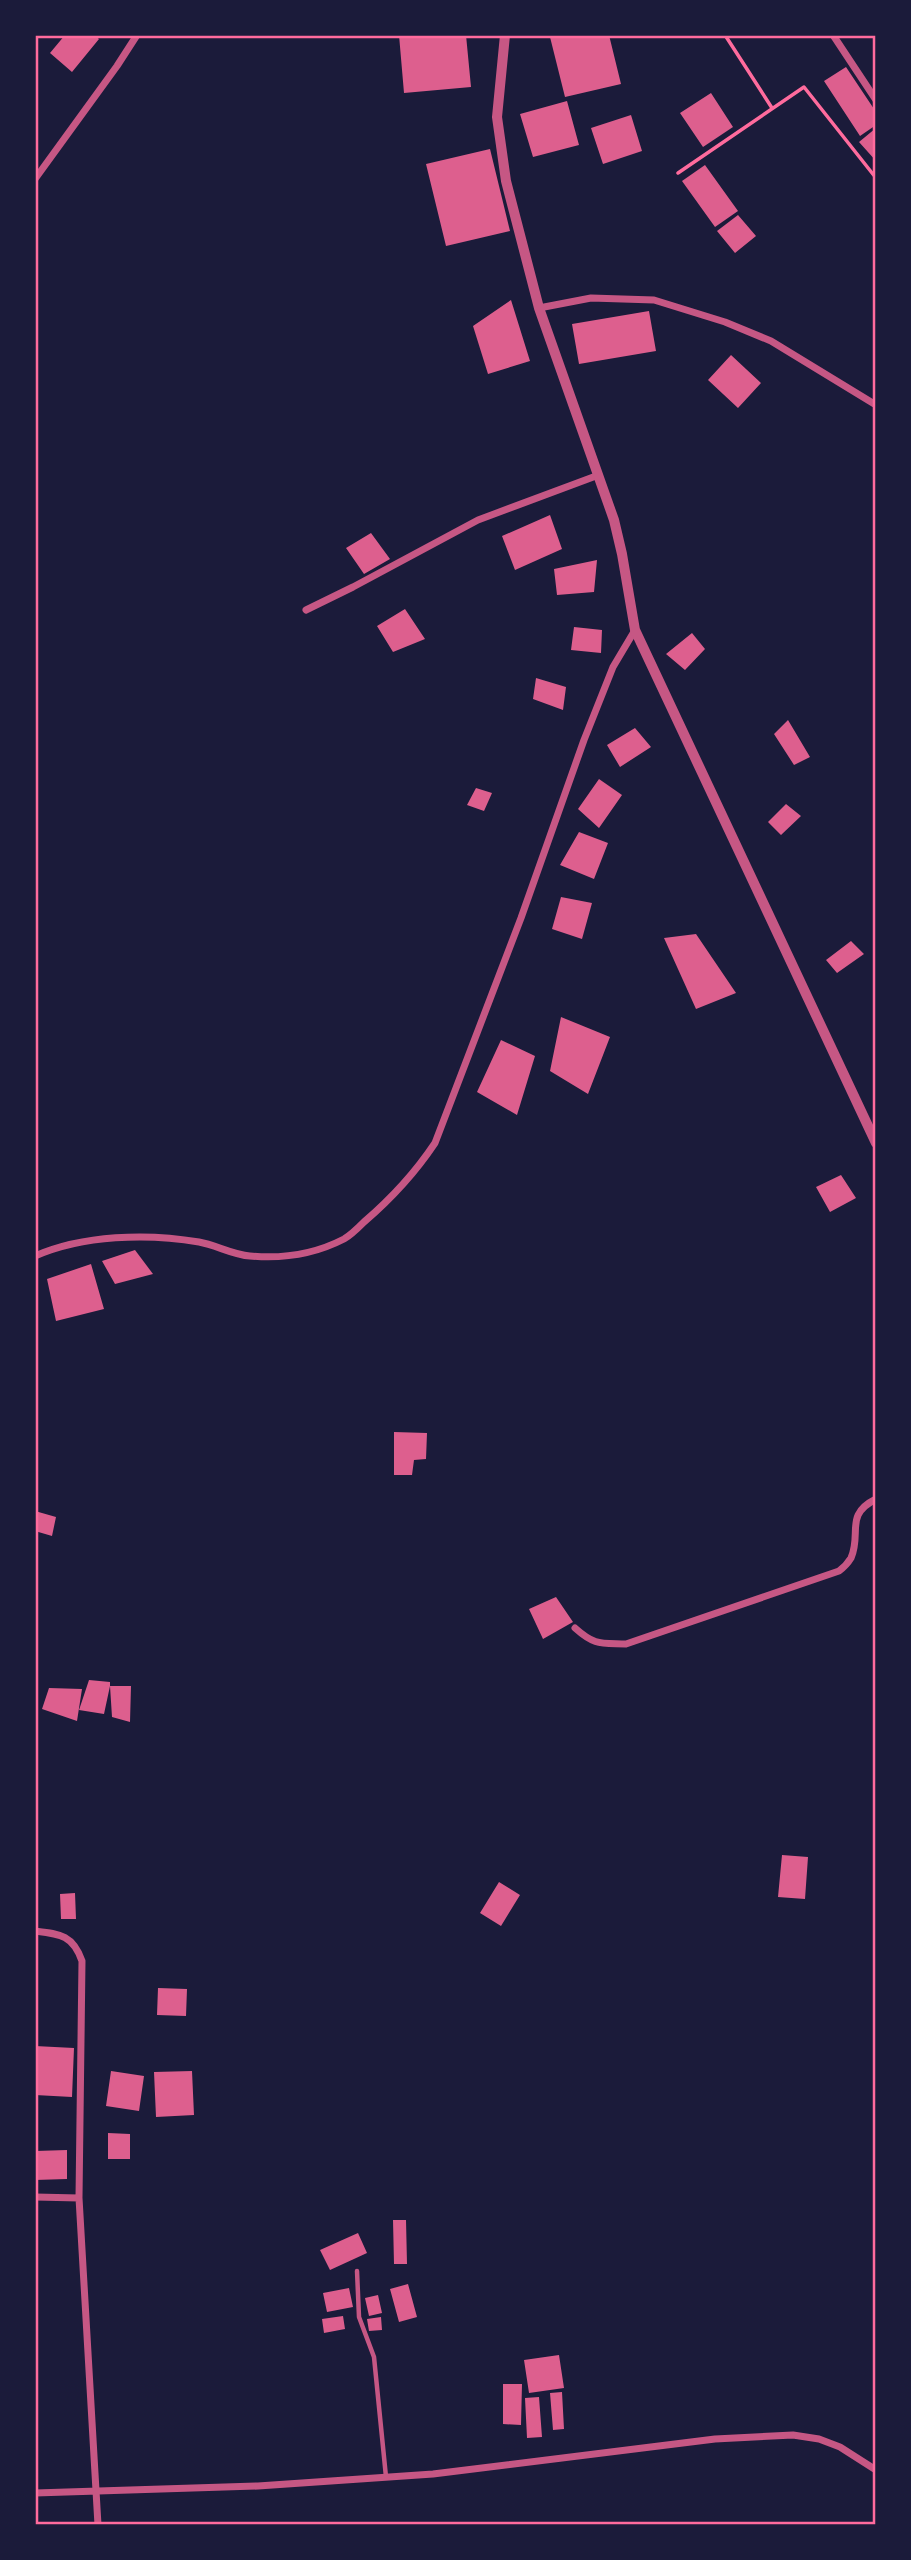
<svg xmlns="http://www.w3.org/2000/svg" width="911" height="2560" font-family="Cabin,sans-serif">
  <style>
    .building { fill: #dd5f8e }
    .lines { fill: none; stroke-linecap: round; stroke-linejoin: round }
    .path { stroke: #ff6b9d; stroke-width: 3.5 }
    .service { stroke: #c65784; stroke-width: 4.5 }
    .minor { stroke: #c65784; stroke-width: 7 }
    .tertiary { stroke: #c65784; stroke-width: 10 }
    .neatline { fill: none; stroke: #ff6b9d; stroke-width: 2.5 }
  </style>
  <rect width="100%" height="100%" fill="#1b1b3a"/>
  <path class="building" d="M65 35H94L99 39 72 72 50 53Z
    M399 35H466L471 87 404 93Z
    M558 35H609L621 84 565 97 550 37Z
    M846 67 876 112V125L860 136 824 81Z
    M711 93 733 127 703 147 680 113Z
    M567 101 579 145 533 157 520 114Z
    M631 115 642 151 603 164 591 128Z
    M876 128V161L859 142Z
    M490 149 510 231 446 246 426 164Z
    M705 165 738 211 715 227 682 181Z
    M738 215 756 236 735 253 717 231Z
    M511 300 530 361 488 374 473 326Z
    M649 311 656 351 579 364 572 324Z
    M731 355 761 383 738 408 708 380Z
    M550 515 562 549 515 570 502 536Z
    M371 533 390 559 364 574 346 548Z
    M597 560 594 592 557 595 554 569Z
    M405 609 425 639 393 652 377 626Z
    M574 627 602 630 601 653 571 650Z
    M692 633 705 649 685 670 666 654Z
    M536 678 566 687 563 710 533 699Z
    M788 720 810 757 794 765 774 734Z
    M635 728 651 747 620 767 607 745Z
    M599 779 622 795 599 828 578 809Z
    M476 788 492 793 484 811 467 805Z
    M786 804 801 816 781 835 768 822Z
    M579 832 608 843 594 879 560 865Z
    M561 897 592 903 582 939 552 929Z
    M696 934 736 993 696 1009 664 938Z
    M851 941 864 954 837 973 826 960Z
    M561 1017 610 1037 588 1094 550 1071Z
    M501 1040 535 1056 517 1115 477 1092Z
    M841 1175 856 1198 830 1212 816 1187Z
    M135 1250 153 1274 115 1284 102 1261Z
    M91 1264 104 1309 56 1321 47 1279Z
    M394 1432 427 1433 426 1459 414 1460 412 1475H394Z
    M35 1511 56 1517 52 1536 35 1531Z
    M556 1597 573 1622 543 1639 529 1609Z
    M89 1680 110 1682V1686H131L130 1722 112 1717 110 1686 104 1714 79 1710Z
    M49 1688 82 1689 77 1721 42 1709Z
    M782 1855 808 1857 805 1899 778 1897Z
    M499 1882 520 1895 501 1926 480 1913Z
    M75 1893 76 1919H61L60 1894Z
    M158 1988 187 1989 186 2016 157 2015Z
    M35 2046 74 2048 72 2097 35 2095Z
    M111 2071 144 2076 139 2111 106 2106Z
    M192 2071 194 2115 156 2117 154 2072Z
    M108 2133 130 2134V2159H108Z
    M67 2150V2179L35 2180V2151Z
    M393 2220H406L407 2264H394Z
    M358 2233 367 2253 330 2270 320 2250Z
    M408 2284 417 2317 399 2322 390 2289Z
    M349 2288 353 2307 327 2312 323 2293Z
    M378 2295 382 2313 369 2316 365 2298Z
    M343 2316 345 2329 324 2333 322 2319Z
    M381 2317 382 2330 369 2331 367 2319Z
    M559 2355 564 2388 529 2393 524 2360Z
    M503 2384H522L521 2425 503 2424Z
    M562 2392 564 2429 553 2430 550 2393Z
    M539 2397 542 2437 527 2438 525 2398Z"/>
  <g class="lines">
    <path class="path" d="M725 35 772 108
      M678 173 804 87 876 178"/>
    <path class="service" d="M357 2271 359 2317 374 2357 386 2477"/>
    <path class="minor" d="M833 35 876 100
      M35 179 117 66 137 35
      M539 308 591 298 654 300 725 322 771 341 876 405
      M306 610 353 587 478 520 596 476
      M35 1256C83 1235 147 1233 199 1242 216 1245 233 1255 250 1256 283 1259 315 1254 344 1239 351 1235 358 1228 364 1222 392 1198 415 1173 435 1143L521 918 584 740 613 667 635 630
      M575 1628C595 1646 601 1643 626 1644L839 1571C843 1568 848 1563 851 1558 862 1533 844 1515 876 1499
      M35 1931C60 1934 73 1935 82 1961L79 2198 98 2525
      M35 2197 79 2198
      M35 2493 258 2486 433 2474 715 2439 793 2435 819 2439 840 2447 876 2470"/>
    <path class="tertiary" d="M505 35 497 117 506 181 539 308 614 520 622 554 635 630 876 1143"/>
  </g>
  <rect width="911" height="2560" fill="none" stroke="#1b1b3a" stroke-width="74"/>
  <rect x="37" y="37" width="837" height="2486" class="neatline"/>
</svg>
